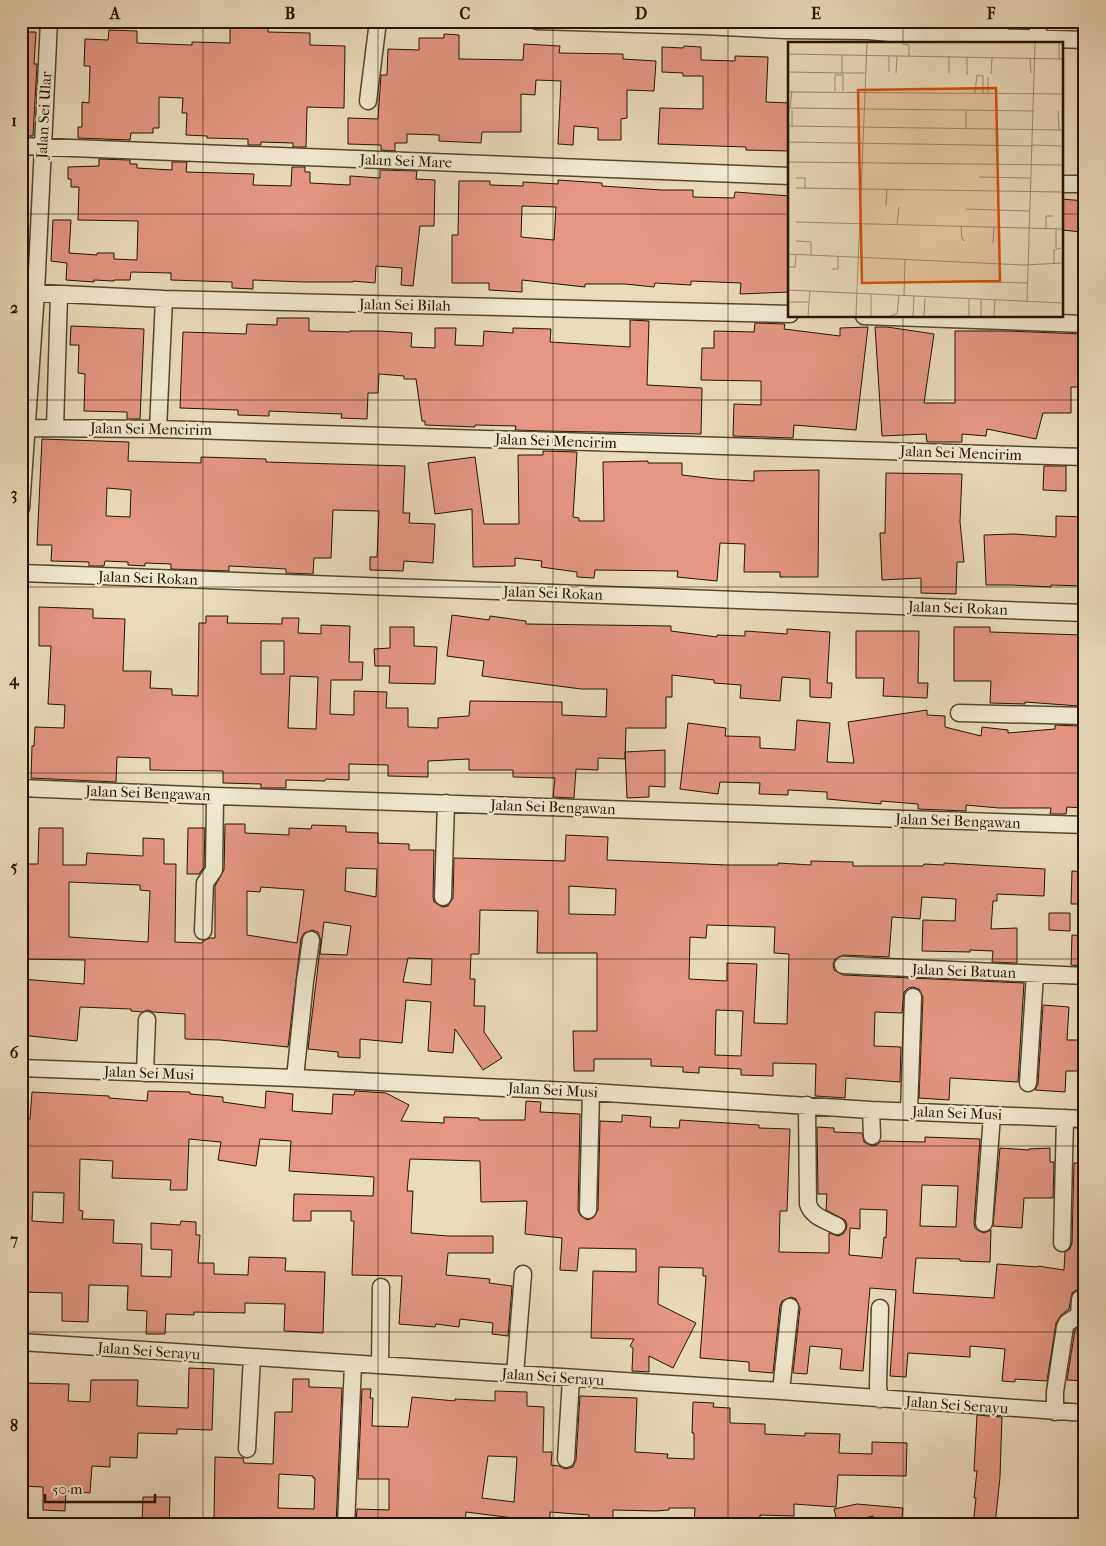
<svg xmlns="http://www.w3.org/2000/svg" width="1106" height="1546" font-family="'IM FELL French Canon',serif">
  <style>
    .building { fill: #e59783; stroke: #221401; fill-rule: evenodd }
    .lines { fill: none; stroke-linecap: round; stroke-linejoin: round }
    .minor-casing { stroke: #54462f; stroke-width: 19 }
    .minor { stroke: #f1e8d2; stroke-width: 16 }
    .grid { fill: none; stroke: #221401; stroke-width: 1; stroke-opacity: 0.55 }
    .labels { text-anchor: middle; stroke-width: 5; stroke-linejoin: round; paint-order: stroke }
    .street-label { font-size: 15px; fill: #221401; stroke: #f1e8d2 }
    .inset-road { fill: none; stroke: #9a8b70; stroke-width: 1 }
    .view { fill: #d4520b; fill-opacity: 0.15; stroke: #d4520b; stroke-width: 2.5 }
    .inset-edge { fill: none; stroke: #221401; stroke-width: 2.5 }
    .neatline { fill: none; stroke: #221401; stroke-width: 2 }
    .grid-label { font-size: 16px; text-anchor: middle; font-weight: bold; fill: #221401 }
  </style>
  <rect width="100%" height="100%" fill="#eadbba"/>
  <filter id="stains"><feTurbulence type="fractalNoise" baseFrequency=".004" numOctaves="4"/><feColorMatrix values="0 0 0 0 .2 0 0 0 0 .09 0 0 0 0 .02 0 0 0 .5 -.17"/></filter>
  <radialGradient id="worn" r=".72"><stop offset=".6" stop-color="#630" stop-opacity="0"/><stop offset="1" stop-color="#630" stop-opacity=".3"/></radialGradient>
  <path class="building" d="M230 27 268 28V32L310 33V45L345 46 344 108 307 107 306 147H293V143L261 142V145H248V139L207 138V136L186 135 187 113H182L183 98 159 97V128H153V133H131L130 140 78 138V127H82V102L89 103 90 66H84L85 39 108 40 109 30 137 31V43L192 45V42L230 43Z
    M21 32H36L34 64H37L33 136H21Z
    M444 34 459 35V59L523 60 524 44 560 46 559 53 623 54V59L656 61 654 91 627 90V118L621 119V140H598V128L574 126 573 145 558 144 561 81 536 80 535 95 521 94V132H482L481 143 439 141V135L407 134V143H395V151L381 150V145L348 144V118L378 119 381 75H387L388 49 419 50V38H444Z
    M684 46 701 47V60L735 61V56L768 57 766 102 790 103V151L746 150V147L658 144 660 108 703 109V76H683V73L662 72V47L683 48Z
    M99 159 130 160V164H137V168L172 170V162H187L186 172 254 174 253 185 291 186 292 167H305V172H310V183L350 185V176L380 178V170L417 171 416 179 435 180 434 226H420L413 286 401 285 402 268 376 266 375 283 353 281V282H304L253 280V289L232 288V282L171 280V273L131 272 130 280H114V281L94 280V282L66 280 67 263 51 261 53 220H71L69 253 97 255V253H114V259L137 260 138 221 78 220 79 187H71V179H68V167L99 166Z
    M558 180 602 183V186L662 190H693V197L734 198 735 192 790 196V292L740 294 741 283 691 281V285L655 283 654 287 625 284H585V287L522 280V292L489 290V283H452V235H458L459 181H490V185L523 186V182L558 184ZM522 206 556 207 554 240 521 237Z
    M1062 199 1085 201 1082 232 1062 230Z
    M277 318H309V331L350 332V331H379L412 333 411 347 435 348V328H456L455 345 483 346 484 331 513 333V328L551 329 550 342 630 347V320L649 321 647 385 702 388 701 434 544 431 515 430 516 426 475 425V427L425 425V421H422L416 379H404V376L379 374 378 393H368L367 419 341 418 342 414 269 411V416L238 415V410L180 408 183 332 246 334 247 324 277 325Z
    M755 323 785 324 784 329 840 336V328L868 327 856 430 794 425 793 438 733 436 734 404 761 405V381L701 380 702 348H714V331L754 332Z
    M71 326 144 329 140 419H127V412L84 411 85 374 78 373 79 345H70Z
    M875 327H887L934 334 924 403H955V331H1006L1083 334V387H1071V413H1043L1036 439 987 429 986 436 962 434V442H927L926 434 882 436Z
    M42 439 129 442 128 461 201 463V457L266 459V462L405 466 403 513H410L409 523 435 524 433 563 404 561 403 571 370 570V557H377L379 511 333 510 331 558H314L313 574 286 573V569L269 568 229 566V571L171 569V564L145 563V566L128 565V562L105 561 104 566H89V562L51 561 52 545H37ZM107 488 131 490 130 517 106 516Z
    M543 451 577 452 573 517 579 518V521H604L603 462 648 461V463H682V475L715 479 754 481V471L819 470 818 577H780V572H744L745 544 720 543 717 581 677 577 678 571 595 570 594 578 577 577V572L541 567 542 561 515 558V566L473 567 472 509 435 514 428 463 475 457 484 524H519L518 455H543Z
    M1044 466H1066V491L1043 490Z
    M886 473 962 474 960 522 964 562H957L956 594 921 593V578L882 580 880 533H885Z
    M1056 516 1085 517V586L1051 585V587L1011 585H986L984 535 1014 534 1056 537Z
    M39 607 93 609V618L125 619 123 671H151L150 688 172 689V695L198 696 199 623H206V616H228L227 623 282 624V618H299L298 633 321 634V625L350 626 349 662H363L362 680H331L330 714 354 715V691L387 692 386 708H408V727L438 728V718L469 716 470 701 562 702V715L606 717 607 689H581L482 676 484 661 447 656 452 615 489 620 490 616 526 621V624L671 626V631L717 637V635L745 636V631L787 634V629L830 632 827 683H832L831 698 810 697V679L782 677 780 701 740 698 741 685 714 683V680L672 675V697H666V728H626L625 759 598 758V770L576 769 574 798 553 797 555 778 513 777V770H469V759L428 761V777L388 776V765L349 764V780L326 779 325 781 286 780V788H261V784L223 783V771L150 770V758L117 757 116 782 31 778 32 746H34L35 727 64 728 65 705 48 704 51 646H39ZM261 641H284V674H261ZM290 676 318 677 316 729 288 728Z
    M390 627H414V646L437 647 435 684 389 683 390 666H375L374 649 390 648Z
    M954 627H990V632L1082 635 1079 706 1025 702V704L990 703 991 681H954Z
    M856 631H919L918 683H928L927 698 883 696 884 678H856Z
    M927 710V715L945 716V727L981 736 982 727 1008 730V733L1055 729V725L1078 726V774H1085V808L1067 807 1066 814H1050L1051 808H999L966 805V811L918 809V804L881 801V804L827 799V792L788 790V795L759 794 760 783 720 782 718 794 680 789 688 723 726 728 725 736 760 737V748L795 750 797 720 830 723 827 762 854 763 848 722Z
    M665 750V787L649 786V797L627 798 625 752Z
    M225 824H245V833L289 835V828L311 829 312 825 346 826V832L378 833V843L409 844V850H434L433 897 434 902 442 907 448 906 453 898 454 858 565 861 566 835 608 837 607 860 727 865H778V863L811 865V861L853 862V866H923L924 864 944 865V863L1045 869 1044 896 997 894V901H993L991 929 1017 928V963L992 962 993 951 970 950V952L922 951 923 920 955 921 956 899 922 897 920 919 892 917 889 957 843 955 835 959 833 964 834 970 843 975 1024 983 1018 1082 950 1078 949 1100 919 1098 923 997 919 989 913 987 908 988 904 992 902 1013 875 1012 874 1046 901 1047 900 1082 846 1078 845 1098 815 1096 816 1064 773 1063V1076L741 1075V1069L699 1067V1073L683 1072V1067L651 1066V1059H594V1071H574L573 1031H597V953H537L538 911 480 910 479 954H471L470 979H475L474 1006H485L484 1032 502 1058 483 1070 455 1029 453 1053 428 1051 431 1002 406 1000 402 1043 360 1039V1058L338 1057V1052L308 1049 321 941 318 932 312 930 304 933 301 939 288 1047 220 1040 185 1039V1014L153 1012 148 1010 142 1012 131 1011V1009L80 1007 77 1041 21 1035V979L84 984 85 960 21 959V908H24V864H38L39 828H63V865H86L87 853 143 856V838L164 839V864H176L175 942 202 943 203 941 210 938H215V886L224 870ZM346 868 377 869 376 897 345 891ZM69 882 140 885V890L150 891 148 942 69 937ZM569 886 616 889 615 915 569 914ZM261 887 304 890 297 943 247 935V891L260 892ZM324 922 351 926 347 955 320 954ZM707 925 775 927 774 953 789 954 787 1024 754 1023 757 964 727 963V981L689 979 690 937 706 938ZM408 958 432 959 431 985 403 982ZM716 1010 743 1011 741 1056 715 1055Z
    M188 828H205L204 867 199 874H187Z
    M1072 871 1085 872V904H1071Z
    M1049 913H1070V931L1049 930Z
    M1072 935 1085 936V966L1071 965Z
    M1043 1005 1069 1007 1067 1040H1085V1071H1066L1065 1092 1035 1090 1038 1084Z
    M148 1091 190 1092V1094L223 1097V1102L265 1108 266 1091 293 1094 292 1111 332 1114 333 1094 354 1095 355 1091 386 1093 409 1105 401 1121 444 1123V1117L479 1118V1120H525L526 1101 541 1102 540 1112 580 1114 578 1210 580 1215 587 1220 593 1218 598 1210 600 1121 622 1122V1115L651 1117 650 1127 679 1128 680 1120 759 1125V1128L790 1129 787 1211H780L779 1252 829 1253V1233L838 1236 843 1234 846 1230 847 1225 845 1220 826 1210 827 1194H818L817 1127 834 1128V1132L862 1133 864 1142 872 1146 877 1145 881 1141 925 1142V1137L980 1139 974 1223 975 1228 979 1231 984 1233 991 1230 990 1262 960 1261V1259L916 1258 913 1293 994 1298 997 1264 1038 1267V1266L1064 1270 1065 1252 1070 1249 1072 1243 1074 1163H1085V1290H1076L1072 1293 1069 1309 1061 1315 1056 1323 1047 1381 1015 1379V1382L1002 1381 1005 1349 970 1346V1357L908 1353 906 1377 890 1376 896 1290 870 1288 863 1371 840 1369 842 1349 810 1346 807 1374 793 1373 800 1308 796 1299 791 1297 782 1301 780 1306 773 1373 749 1371V1362L700 1358 706 1276H703V1268L659 1267 658 1304 696 1323 673 1368 649 1356V1372L632 1371 633 1348 630 1346 634 1339 591 1338 593 1271 636 1272V1249L579 1248 577 1271 560 1270 562 1238 525 1234 527 1201 481 1202 480 1161 410 1159 407 1191H413L411 1233 448 1236H493V1253H448L446 1275 490 1279 489 1283 512 1286 508 1336 492 1334 493 1323 460 1319 459 1327 436 1324 435 1327 399 1324 402 1276 352 1275 354 1221H351V1211H311V1221H293L294 1194 373 1196 374 1177 289 1171 291 1141 260 1139 256 1166 218 1160 221 1142 189 1139 187 1190H170L171 1180 112 1178 113 1161 80 1159 79 1210 83 1211 82 1219 114 1220 113 1243 142 1244 141 1276 171 1277 172 1250 151 1249V1223L180 1225 181 1221 196 1222V1235H200L198 1263H214V1274L248 1275 249 1257 286 1258 285 1271 325 1272 323 1333 284 1331 285 1304 245 1303V1313L194 1312V1315L166 1314 165 1334H146L147 1311 127 1310 128 1286 89 1285 88 1322 62 1321V1293L21 1292V1119H30L32 1092 109 1096V1098L147 1101ZM922 1185 958 1186 956 1227 920 1226ZM33 1192 64 1193 63 1223 32 1221ZM860 1209 887 1210 886 1238 884 1237 882 1258 849 1255 850 1228 860 1229Z
    M1000 1148 1029 1150V1149L1050 1148V1162H1054L1053 1198H1024L1022 1228 993 1226Z
    M1085 1323V1381L1067 1380 1075 1330Z
    M189 1368 214 1369 212 1430 177 1429V1434L138 1433 137 1458 110 1457V1467L92 1466 90 1493 66 1491 65 1511 43 1510V1487L21 1486V1383L69 1384 68 1401 90 1402 91 1380H138L137 1406 188 1408Z
    M293 1379H309V1387L342 1388 336 1525H230V1521L214 1520 215 1457 243 1458 244 1463 273 1464 275 1412H292ZM279 1474 313 1476V1478H315L314 1509 278 1508Z
    M362 1389H371L370 1398H373L372 1426 408 1427 412 1397 455 1401V1399L495 1401V1391L527 1392V1406L544 1407 543 1452H552L551 1465 559 1466 565 1469 573 1467 576 1460 580 1396 637 1398 635 1452 668 1454 667 1458 694 1459V1433H692L693 1402 714 1403 713 1407 730 1408V1423L765 1424V1434L805 1436V1433L840 1434 839 1453 872 1454V1442L907 1443 906 1476 838 1475 836 1507 794 1504V1516L760 1515V1525H694L695 1508H669V1510L656 1511 613 1510V1525H589V1515L550 1512V1525H528L529 1520 466 1512 465 1525H356L357 1509 389 1510V1479H358ZM488 1456 517 1457 514 1502 482 1498Z
    M977 1415 1002 1417 1000 1477 995 1525H973L976 1498H974L977 1471H974Z
    M143 1497H170L169 1525H142Z
    M857 1504 903 1508 901 1525H872L873 1516 838 1525 834 1509Z"/>
  <g class="lines">
    <g class="minor-casing">
      <path id="minor" d="M537 21 703 26 785 30 868 31 901 34 1085 40
        M1000 38V21
        M1038 39V21
        M368 101 378 21
        M21 146 790 176
        M1062 184H1085
        M21 292 164 299 790 314
        M864 316 1085 324
        M21 428 158 429 1085 457
        M55 428 59 294
        M158 429 164 299
        M21 508 36 292 49 21
        M21 573 1085 613
        M959 713 1085 716
        M21 788 215 796 1085 825
        M443 897 446 803
        M203 931 205 883 214 870 215 796
        M843 965 1085 976
        M21 1068 295 1078 591 1092 871 1110 1085 1119
        M145 1073 147 1020
        M295 1078 305 981 311 940
        M1028 1083 1035 974
        M807 1105 808 1204C812 1217 826 1220 837 1226
        M871 1110 872 1136
        M909 1111 913 997
        M588 1210 591 1092
        M984 1223 992 1115
        M1062 1243 1065 1118
        M880 1308 878 1386 880 1399
        M21 1342 781 1391 1085 1413
        M380 1365 381 1287
        M515 1374 523 1274
        M781 1391 790 1307
        M1055 1412V1392L1065 1327 1067 1323 1079 1315 1080 1299
        M247 1449 252 1357
        M566 1459 571 1379
        M346 1525 353 1364"/>
    </g>
    <use href="#minor" class="minor"/>
  </g>
  <path class="grid" d="M203 21V1525M378 21V1525M553 21V1525M728 21V1525M903 21V44M21 214H790M1062 214H1085M903 316V1525M21 400H1085M21 587H1085M21 773H1085M21 959H1085M21 1146H1085M21 1332H1085"/>
  <g class="labels">
    <g class="street-label">
      <text transform="translate(44 115) rotate(-87)" y="5">Jalan Sei Ular</text>
      <text transform="translate(406 161) rotate(2)" y="5">Jalan Sei Mare</text>
      <text transform="translate(405 305) rotate(1)" y="5">Jalan Sei Bilah</text>
      <text transform="translate(151 429) rotate(1)" y="5">Jalan Sei Mencirim</text>
      <text transform="translate(556 441) rotate(2)" y="5">Jalan Sei Mencirim</text>
      <text transform="translate(961 453) rotate(2)" y="5">Jalan Sei Mencirim</text>
      <text transform="translate(148 578) rotate(2)" y="5">Jalan Sei Rokan</text>
      <text transform="translate(553 593) rotate(2)" y="5">Jalan Sei Rokan</text>
      <text transform="translate(958 608) rotate(2)" y="5">Jalan Sei Rokan</text>
      <text transform="translate(148 793) rotate(2)" y="5">Jalan Sei Bengawan</text>
      <text transform="translate(553 807) rotate(2)" y="5">Jalan Sei Bengawan</text>
      <text transform="translate(958 821) rotate(2)" y="5">Jalan Sei Bengawan</text>
      <text transform="translate(964 971) rotate(2)" y="5">Jalan Sei Batuan</text>
      <text transform="translate(149 1073) rotate(2)" y="5">Jalan Sei Musi</text>
      <text transform="translate(553 1090) rotate(3)" y="5">Jalan Sei Musi</text>
      <text transform="translate(957 1113) rotate(2)" y="5">Jalan Sei Musi</text>
      <text transform="translate(149 1351) rotate(4)" y="5">Jalan Sei Serayu</text>
      <text transform="translate(553 1377) rotate(4)" y="5">Jalan Sei Serayu</text>
      <text transform="translate(957 1405) rotate(4)" y="5">Jalan Sei Serayu</text>
    </g>
  </g>
  <g transform="translate(788 42)">
    <rect width="275" height="275" fill="#eadbba"/>
    <path class="inset-road" d="M114 2 121 3V14M0 12 275 17M242 16 243 31M271 17V1M0 30 54 31V13M101 30V14M54 31H77M108 31 109 14M161 31V14M203 32 204 16M179 33V15M200 35V51M47 49V33H55V49M0 50 275 52M187 51 189 33 195 34V51M0 66 246 69M2 66 4 49M270 69 271 88M0 84 275 88M4 84V68M178 86V69M0 100 244 104M244 103 275 104M0 120 275 123M191 135 242 136M8 136H17V146M8 146 275 150M98 164 99 147M178 167 241 169M8 180 275 187M109 182 111 165M173 184 174 197 177 199M258 186V174H265M8 199 23 200V213M205 201 206 185M268 206V187M0 212 236 223 275 221M266 221V208L273 206M0 225H7L8 213M44 227H50V215M165 239 239 241M0 248 275 261M116 254 117 218M239 259 247 1M0 260H21M20 274 22 249M68 274 79 1M83 274V252M101 274 109 272 111 254M125 274 126 254M136 274 137 256M181 274V257M193 274V258M206 274 207 258"/>
    <path class="view" d="M208 46 212 239 74 241 70 48Z"/>
    <rect width="275" height="275" class="inset-edge"/>
  </g>
  <rect width="1106" height="1546" fill="none" stroke="#eadbba" stroke-width="55"/>
  <path d="M45 1494v8h110v-8" fill="none" stroke="#221401" stroke-width="2.5"/>
  <text x="52" y="1494" font-size="15" fill="#221401" stroke="#f1e8d2" stroke-width="4" paint-order="stroke">50 m</text>
  <rect x="28" y="28" width="1050" height="1490" class="neatline"/>
  <g class="grid-label">
    <text x="115" y="19">A</text>
    <text x="290" y="19">B</text>
    <text x="465" y="19">C</text>
    <text x="641" y="19">D</text>
    <text x="816" y="19">E</text>
    <text x="991" y="19">F</text>
    <text x="14" y="126">1</text>
    <text x="14" y="313">2</text>
    <text x="14" y="499">3</text>
    <text x="14" y="685">4</text>
    <text x="14" y="872">5</text>
    <text x="14" y="1058">6</text>
    <text x="14" y="1245">7</text>
    <text x="14" y="1431">8</text>
  </g>
  <rect width="100%" height="100%" filter="url(#stains)"/>
  <rect width="100%" height="100%" fill="url(#worn)"/>
</svg>
